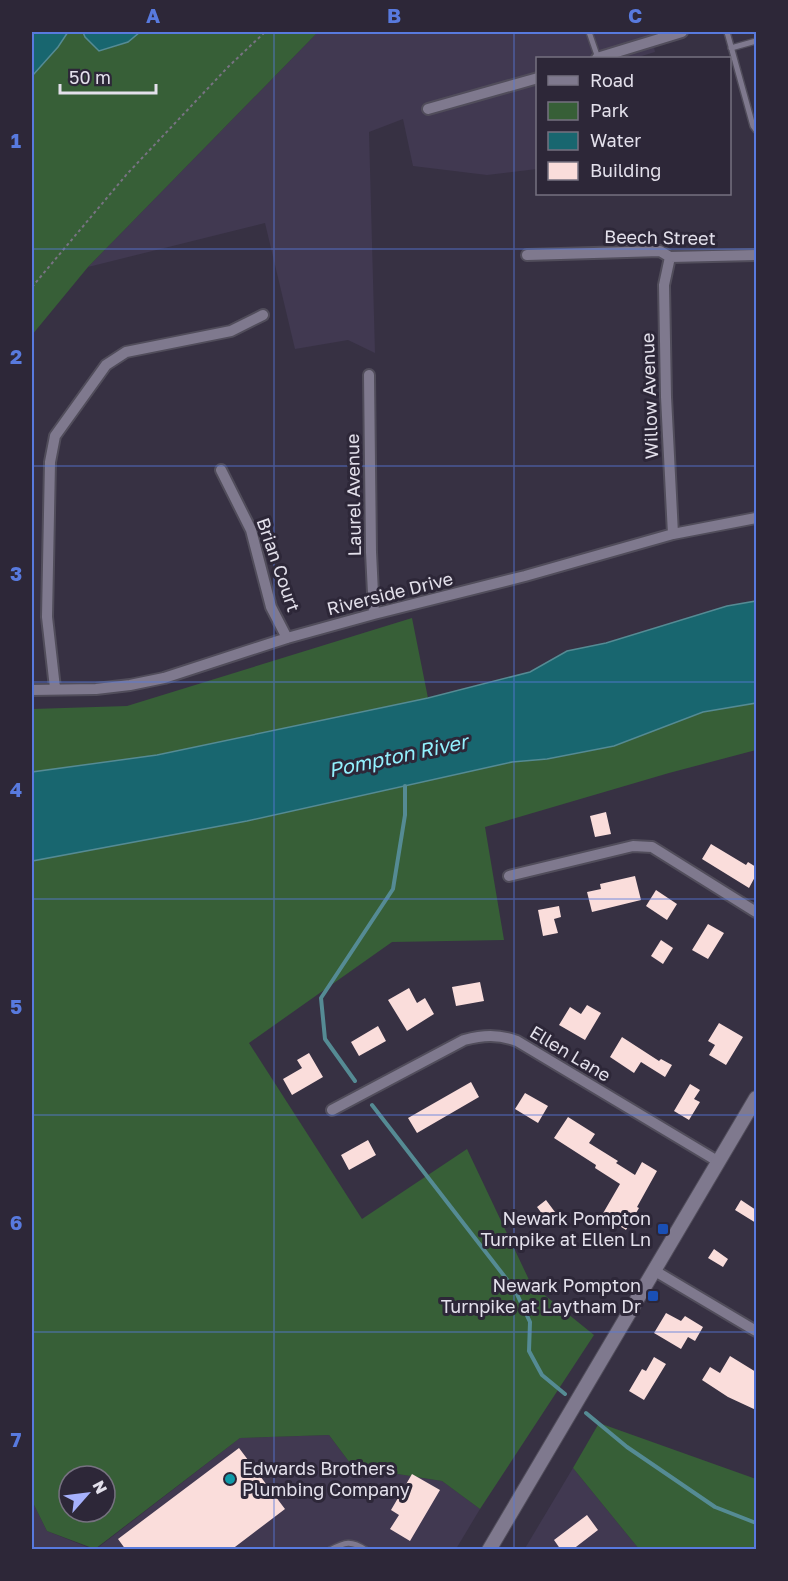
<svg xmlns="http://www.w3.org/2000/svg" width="788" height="1581" font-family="'Golos Text',sans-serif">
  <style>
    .built { fill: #413951 }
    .green { fill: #375f37; fill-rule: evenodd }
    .water { fill: #18666f; stroke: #558b94; stroke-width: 1.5 }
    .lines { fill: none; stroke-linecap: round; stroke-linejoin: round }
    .stream { stroke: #558b94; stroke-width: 4 }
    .building { fill: #fadddb }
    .service-casing { stroke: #514d5b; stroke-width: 8 }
    .minor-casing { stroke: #514d5b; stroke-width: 14 }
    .secondary-casing { stroke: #514d5b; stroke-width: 16 }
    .path { stroke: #787383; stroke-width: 2; stroke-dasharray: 3 3; stroke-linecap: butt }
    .service { stroke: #7f798e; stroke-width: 5 }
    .minor { stroke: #7f798e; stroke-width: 10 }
    .secondary { stroke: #7f798e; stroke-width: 14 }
    .grid { fill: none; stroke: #587ade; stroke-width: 1.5; stroke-opacity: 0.55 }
    .transit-dot { fill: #1a4fb4; stroke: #2d2738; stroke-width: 2 }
    .culture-dot { fill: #0f9aa8; stroke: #2d2738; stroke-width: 2 }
    .labels { text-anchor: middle; stroke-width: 6; stroke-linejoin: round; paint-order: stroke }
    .street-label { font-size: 18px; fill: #e3e0eb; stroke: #2d2738 }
    .poi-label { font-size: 18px; fill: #e3e0eb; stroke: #2d2738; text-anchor: end }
    .water-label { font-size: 20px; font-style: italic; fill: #93f1fe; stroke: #2d2738 }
    .neatline { fill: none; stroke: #587ade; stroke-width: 2 }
    .grid-label { font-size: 20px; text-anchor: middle; font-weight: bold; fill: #587ade }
  </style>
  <rect width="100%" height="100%" fill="#373143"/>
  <path class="built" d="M318 32H651L655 52 635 58H538L537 169 487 175 413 166 403 119 369 132 375 353 348 340 295 349 265 223 88 267Z
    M329 1435 353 1467 442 1481 480 1509 456 1549 95 1550 240 1438Z
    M573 1468 639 1549 524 1550Z
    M32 1501 47 1531 92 1549H32Z"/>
  <path class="green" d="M32 32H318L88 267 32 335Z
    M412 618 428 698 157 755 32 772V709L127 706Z
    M756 703V750L669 773 485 827 504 940 392 942 249 1043 362 1219 467 1149 531 1284 594 1335 480 1509 442 1481 353 1467 329 1435 240 1438 95 1549 47 1531 32 1501V861L247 821 512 762 548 759 614 746 703 712ZM69 1476H105V1512H69Z
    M599 1423 756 1479V1549H639L573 1468Z"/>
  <path class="water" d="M32 32H68L58 47 33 75 32 123Z
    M83 32H140L128 42 99 51 85 37Z
    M756 601V703L703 712 614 746 547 759 512 762 247 821 32 861V772L157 755 428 698 530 672 567 651 606 643 727 606Z"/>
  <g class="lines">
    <path class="stream" d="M355 1081 325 1039 321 998 393 889 405 815V786
      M372 1105 515 1290 530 1322 529 1351 542 1375 565 1394
      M586 1413 627 1447 715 1507 756 1523"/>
  </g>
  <path class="building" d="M606 812 611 834 595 837 590 816Z
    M711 844 746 865 748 862 756 867V875L749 888 702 859Z
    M635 876 641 900 592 912 587 892 601 889 600 884Z
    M656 890 677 904 667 920 646 906Z
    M559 906 561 917 554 919 558 933 543 936 538 910Z
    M708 924 724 933 708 959 692 950Z
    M661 940 673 948 663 964 651 956Z
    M480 982 484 1001 456 1006 452 987Z
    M409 988 417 1003 425 998 434 1014 407 1031 388 1000Z
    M587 1005 601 1013 585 1040 559 1025 570 1007 581 1014Z
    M719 1023 743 1037 726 1065 709 1055 715 1045 708 1041Z
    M378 1026 386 1041 359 1056 351 1042Z
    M622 1037 659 1061 661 1059 672 1065 665 1077 641 1062 634 1073 610 1057Z
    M309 1053 323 1077 292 1095 283 1079 302 1068 297 1060Z
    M471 1082 479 1097 417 1133 408 1118Z
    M690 1084 700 1090 694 1099 700 1102 689 1120 674 1111Z
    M525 1093 548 1106 538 1123 515 1109Z
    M568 1117 595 1134 589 1143 618 1161 616 1163 635 1175 642 1162 657 1171 637 1207 639 1208 626 1230 602 1215 620 1184 595 1168 596 1165 554 1138Z
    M368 1140 376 1155 349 1170 341 1155Z
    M546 1200 555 1212 546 1219 537 1207Z
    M741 1200 756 1210V1223L735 1210Z
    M714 1249 728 1259 723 1267 708 1258Z
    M666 1313 681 1321 685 1316 703 1327 695 1341 688 1337 681 1349 654 1333Z
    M730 1356 756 1372V1410L728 1397 702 1380 710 1367 720 1373Z
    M654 1357 666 1364 644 1400 629 1391 642 1369 646 1371Z
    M239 1448 285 1509 231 1550H126L118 1539Z
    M412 1474 440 1490 410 1541 390 1529 399 1515 391 1510Z
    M587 1515 598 1530 572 1550H561L554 1540Z"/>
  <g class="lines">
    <g class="service-casing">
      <path id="service" d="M589 32 598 58
        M727 32 753 126 756 130
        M731 48 756 41
        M330 1550C345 1542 351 1540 366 1550"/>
    </g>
    <g class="minor-casing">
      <path id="minor" d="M597 58 682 32
        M428 109 538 78
        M527 255 660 251 670 257 756 255
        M670 257 664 285 666 397 673 534
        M369 375 371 552 374 614
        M221 470 251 530 271 607 287 638
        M55 688 47 617 50 462 55 436 106 365 126 352 231 331 263 315
        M32 690 96 689 130 685 164 678 287 638 374 614 525 576 673 534 756 518
        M509 876 633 846 652 847 756 912
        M332 1110 464 1040C483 1035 498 1034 517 1041L719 1162
        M655 1271 756 1331"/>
    </g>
    <g class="secondary-casing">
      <path id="secondary" d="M489 1550 756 1098"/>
    </g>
    <path class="path" d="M32 287 127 174 228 67 265 32"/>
    <use href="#service" class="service"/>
    <use href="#minor" class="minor"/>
    <use href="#secondary" class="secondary"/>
  </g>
  <path class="grid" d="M274 32V1550M514 32V1550M32 249H756M32 466H756M32 682H756M32 899H756M32 1115H756M32 1332H756"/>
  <g class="transit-dot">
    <rect x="657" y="1223" width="12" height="12" rx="3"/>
    <rect x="647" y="1290" width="12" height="12" rx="3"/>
  </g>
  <circle class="culture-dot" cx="230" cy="1479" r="6"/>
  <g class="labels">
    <g class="street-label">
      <text transform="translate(660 238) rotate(1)" y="6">Beech Street</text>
      <text transform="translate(650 396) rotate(-92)" y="6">Willow Avenue</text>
      <text transform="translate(354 495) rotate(-91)" y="6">Laurel Avenue</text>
      <text transform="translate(278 565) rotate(71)" y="6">Brian Court</text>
      <text transform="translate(390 594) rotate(-14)" y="6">Riverside Drive</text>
      <text transform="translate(570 1054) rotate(31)" y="6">Ellen Lane</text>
    </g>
    <g class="poi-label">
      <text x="651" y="1225">Newark Pompton<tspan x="651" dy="21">Turnpike at Ellen Ln</tspan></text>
      <text x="641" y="1292">Newark Pompton<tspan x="641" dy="21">Turnpike at Laytham Dr</tspan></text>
      <text x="242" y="1475" text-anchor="start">Edwards Brothers<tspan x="242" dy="21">Plumbing Company</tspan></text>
    </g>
    <g class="water-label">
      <text transform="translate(398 756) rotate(-12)" y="7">Pompton River</text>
    </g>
  </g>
  <rect width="788" height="1581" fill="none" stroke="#2d2738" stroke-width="66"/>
  <rect x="536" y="57" width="195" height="138" fill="#2d2738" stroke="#767180" stroke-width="1.5"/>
  <rect x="548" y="76" width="30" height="9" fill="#7f798e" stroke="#767180" stroke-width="1.5"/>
  <text x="590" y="87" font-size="18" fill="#e3e0eb">Road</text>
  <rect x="548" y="102" width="30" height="18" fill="#375f37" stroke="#767180" stroke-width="1.5"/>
  <text x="590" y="117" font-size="18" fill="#e3e0eb">Park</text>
  <rect x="548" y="132" width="30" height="18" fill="#18666f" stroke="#767180" stroke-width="1.5"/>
  <text x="590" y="147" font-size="18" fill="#e3e0eb">Water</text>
  <rect x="548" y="162" width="30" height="18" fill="#fadddb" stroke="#767180" stroke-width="1.5"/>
  <text x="590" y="177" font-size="18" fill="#e3e0eb">Building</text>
  <g transform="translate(87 1494) rotate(62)"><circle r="28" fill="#2d2738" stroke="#767180" stroke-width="1.5"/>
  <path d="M0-4.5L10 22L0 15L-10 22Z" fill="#a6b1fc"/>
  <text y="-9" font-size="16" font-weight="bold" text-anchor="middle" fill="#e3e0eb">N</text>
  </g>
  <path d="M60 84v9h96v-9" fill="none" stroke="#e3e0eb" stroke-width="3"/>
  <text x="69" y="84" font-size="18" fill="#e3e0eb" stroke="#2d2738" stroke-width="4.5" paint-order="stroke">50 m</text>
  <rect x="33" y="33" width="722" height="1515" class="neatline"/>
  <g class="grid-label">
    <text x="153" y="23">A</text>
    <text x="394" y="23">B</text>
    <text x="635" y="23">C</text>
    <text x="16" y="148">1</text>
    <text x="16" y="364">2</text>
    <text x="16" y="581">3</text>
    <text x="16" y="797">4</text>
    <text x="16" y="1014">5</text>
    <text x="16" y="1230">6</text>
    <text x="16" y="1447">7</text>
  </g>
</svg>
